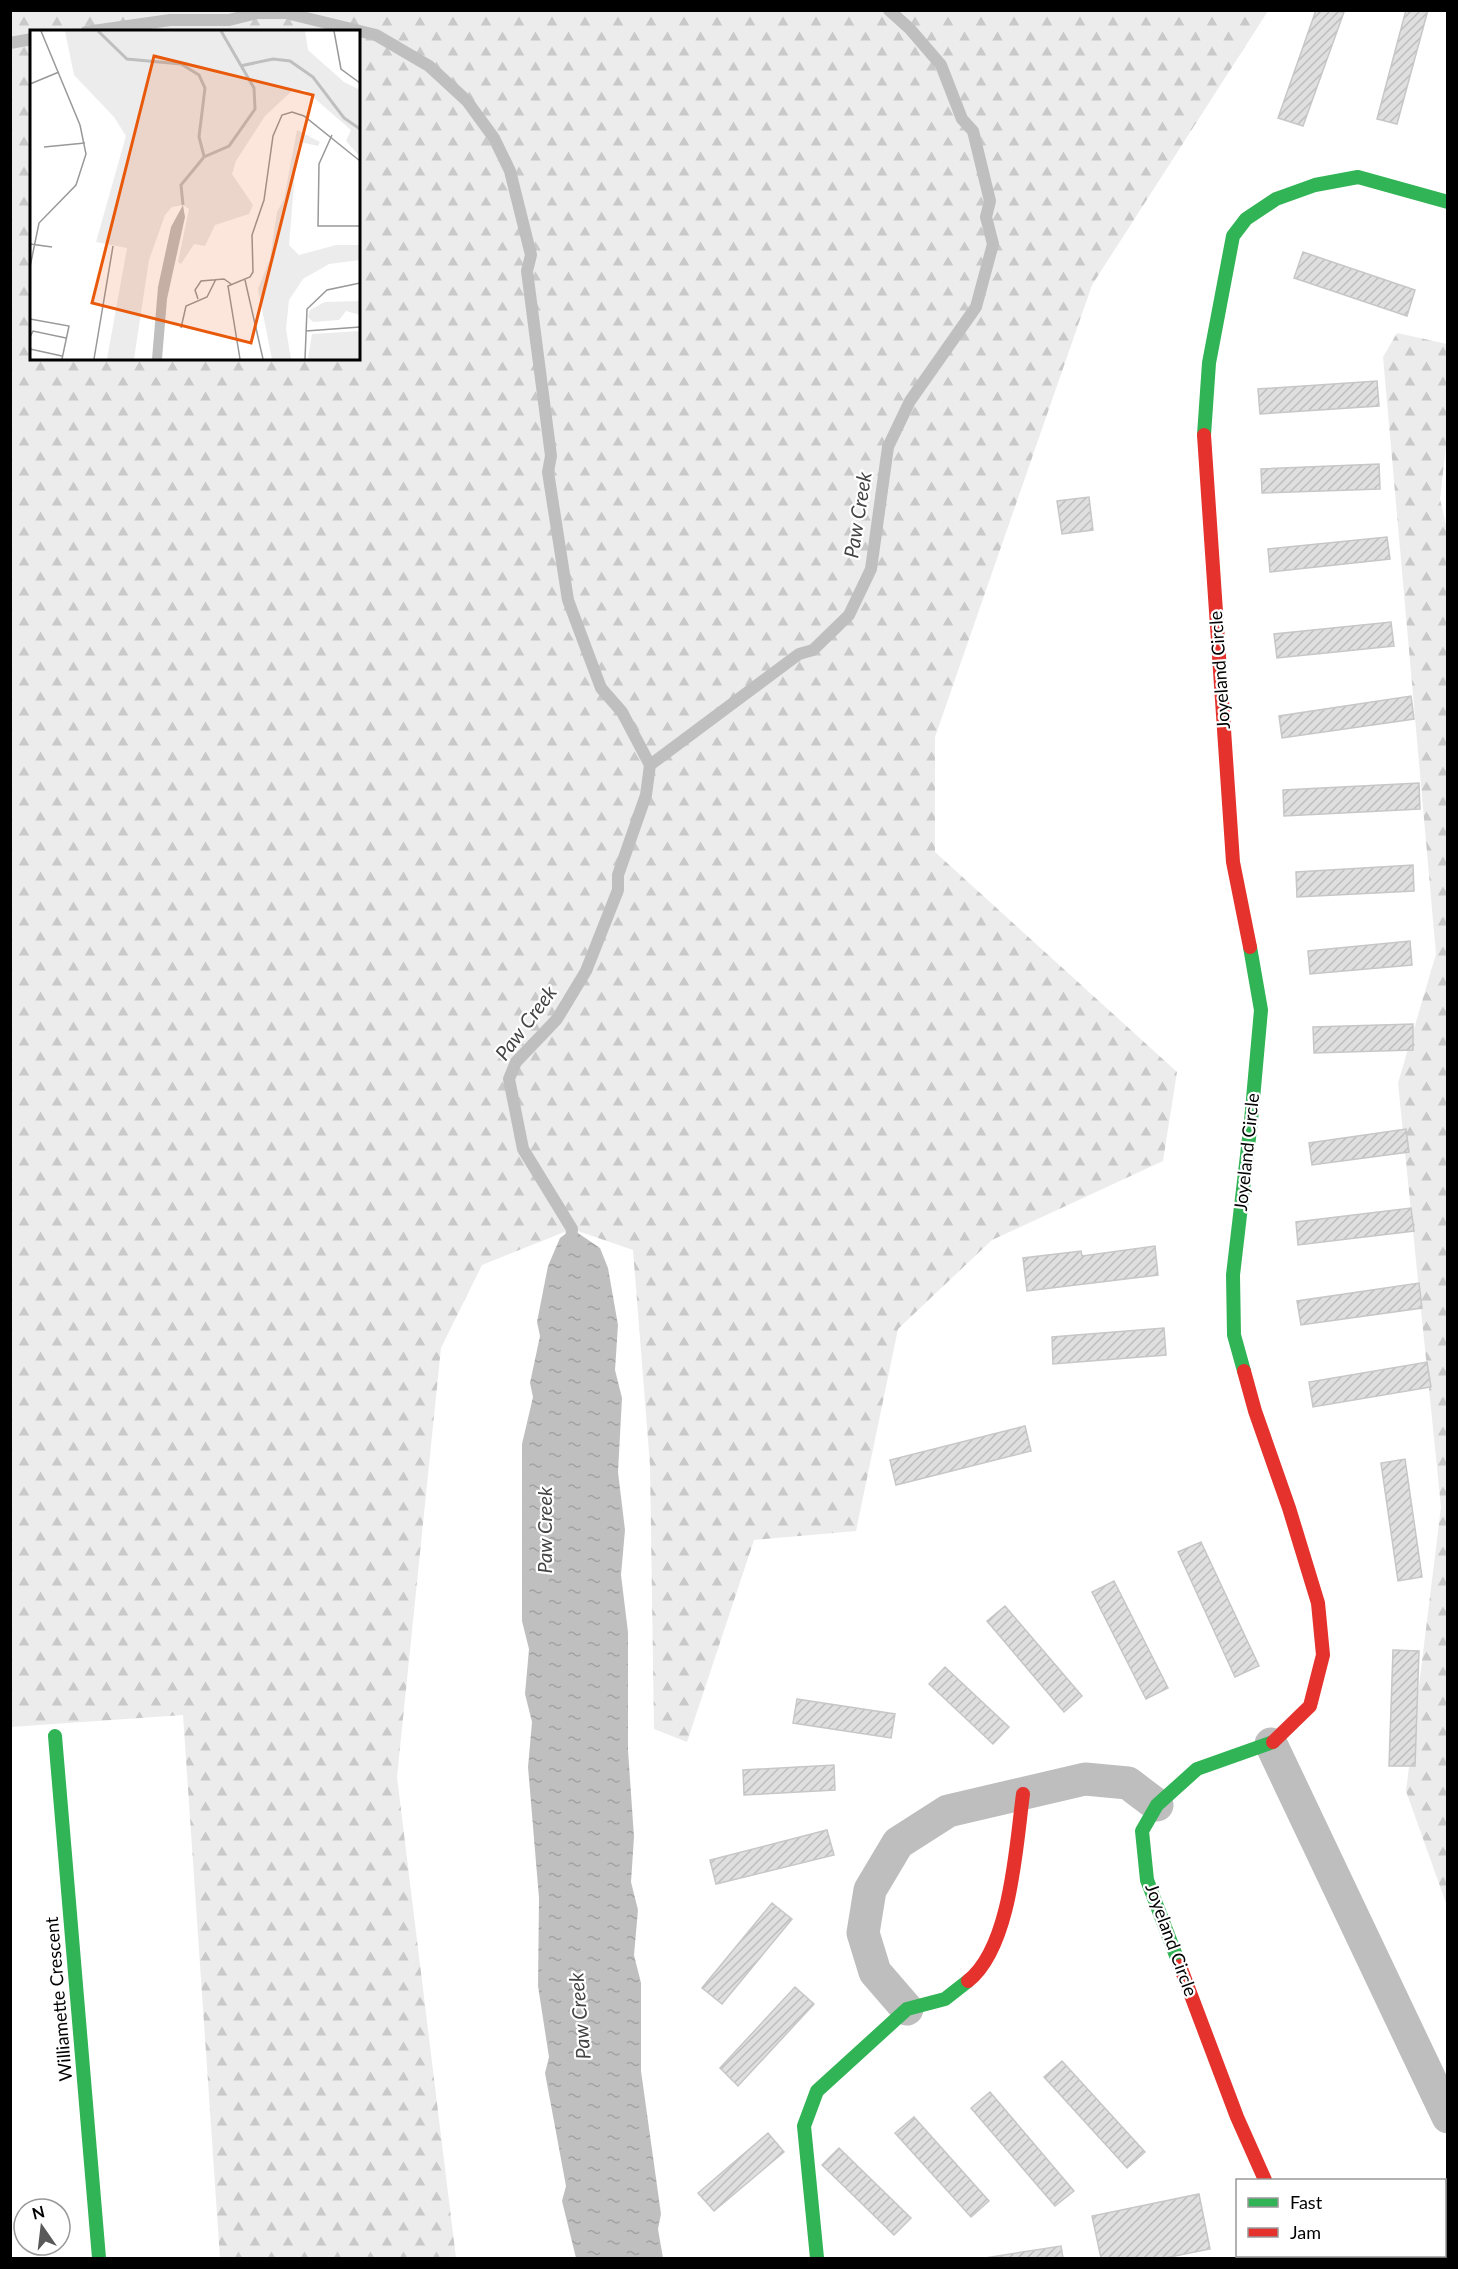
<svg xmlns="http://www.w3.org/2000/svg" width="1458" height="2269" font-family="Lato,sans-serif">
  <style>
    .forest { fill: url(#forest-firs); fill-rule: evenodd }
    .water { fill: url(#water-ripples) }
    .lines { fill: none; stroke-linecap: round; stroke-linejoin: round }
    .stream { stroke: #bfbfbf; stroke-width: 12 }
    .building { fill: url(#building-hatch); stroke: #c7c7c7; stroke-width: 1.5 }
    .street { stroke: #bebebe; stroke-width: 33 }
    .fast { stroke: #30b455; stroke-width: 14 }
    .jam { stroke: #e5322d; stroke-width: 14 }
    .labels { text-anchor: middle; stroke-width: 4.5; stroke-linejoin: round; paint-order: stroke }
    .street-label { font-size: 18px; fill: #000; stroke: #fff }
    .water-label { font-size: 20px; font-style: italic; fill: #444; stroke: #fff }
    .inset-river { fill: none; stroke: #bfbfbf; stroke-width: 3 }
    .inset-road { fill: none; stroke: #999; stroke-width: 1.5 }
    .view { fill: #e8590c; fill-opacity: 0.15; stroke: #e8590c; stroke-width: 3 }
    .inset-edge { fill: none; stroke: #000; stroke-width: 3 }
  </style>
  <defs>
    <pattern id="forest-firs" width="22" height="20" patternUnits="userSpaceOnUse" patternTransform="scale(1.5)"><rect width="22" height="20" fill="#ececec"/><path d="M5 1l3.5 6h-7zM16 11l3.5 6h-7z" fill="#c9c9c9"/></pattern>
    <pattern id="water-ripples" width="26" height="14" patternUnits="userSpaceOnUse" patternTransform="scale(1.5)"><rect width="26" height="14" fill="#bfbfbf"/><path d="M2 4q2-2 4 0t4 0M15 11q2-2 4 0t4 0" fill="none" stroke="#a2a2a2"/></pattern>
    <pattern id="building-hatch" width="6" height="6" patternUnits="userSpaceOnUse" patternTransform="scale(1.5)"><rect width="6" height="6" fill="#dfdfdf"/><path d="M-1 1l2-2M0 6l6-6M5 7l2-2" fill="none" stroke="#bebebe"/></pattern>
  </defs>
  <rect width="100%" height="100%" fill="#fff"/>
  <path class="forest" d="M11 11H1268L1092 285 935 737V852L1177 1072 1163 1161 992 1240 898 1329 856 1531 754 1540 687 1742 654 1729 650 1465 633 1250 572 1229 482 1265 441 1348 397 1777 456 2258H220L183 1715 11 1727ZM32 32H358V358H32Z
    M1397 333 1447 344 1448 429 1440 499 1448 533 1447 1906 1406 1791 1441 1507 1398 1083 1436 954 1383 357Z"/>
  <path class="water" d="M572 1229 600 1248 608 1268 618 1325 615 1370 622 1398 618 1472 625 1530 621 1575 628 1632V1750L634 1837 631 1882 638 1910 634 1955 641 1983V2071L661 2214 658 2229 663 2258H576L562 2201 566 2186 545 2073 549 2057 538 1986 539 1898 528 1767 532 1722 525 1694 529 1649 522 1621V1444L533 1397 530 1383 540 1336 537 1322 548 1266 560 1238Z"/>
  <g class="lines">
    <path class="stream" d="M86 32 170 20H229L257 13H286L376 35 429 66 467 101 494 138 510 171 531 255 527 271 551 456 548 472 568 600 601 688 622 712 650 765
      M10 43 32 39
      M571 1243 572 1229 523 1149 509 1079 516 1062 557 1019 586 971 618 890V875L646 795 650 765 799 654 813 650 849 615 871 569 888 447 910 401 976 307 993 244 986 217 990 201 973 131 962 119 941 65 910 29 889 10"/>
  </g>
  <path class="building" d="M1316 10 1344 12 1303 126 1278 118Z
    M1406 10H1428L1397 124 1377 119Z
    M1303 252 1415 290 1407 316 1294 278Z
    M1377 381 1379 406 1260 414 1258 389Z
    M1379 464 1380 489 1262 493 1261 469Z
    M1089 497 1093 530 1062 534 1057 501Z
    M1387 537 1390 559 1270 572 1268 549Z
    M1391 622 1394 646 1277 658 1274 634Z
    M1411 696 1414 719 1282 738 1279 716Z
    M1419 783 1420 809 1284 816 1283 790Z
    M1413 865 1414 891 1297 897 1296 872Z
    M1410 941 1412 965 1310 974 1308 951Z
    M1413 1024V1050L1314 1053 1313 1027Z
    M1406 1129 1409 1152 1312 1165 1309 1143Z
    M1411 1208 1414 1231 1298 1245 1296 1222Z
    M1155 1246 1158 1275 1027 1291 1023 1258 1081 1251 1082 1256Z
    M1419 1283 1422 1308 1301 1325 1297 1301Z
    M1164 1328 1166 1355 1053 1364 1052 1337Z
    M1427 1362 1431 1387 1313 1407 1309 1382Z
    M1025 1426 1031 1451 896 1485 890 1460Z
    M1405 1459 1422 1577 1398 1581 1381 1463Z
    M1201 1542 1259 1666 1235 1677 1178 1552Z
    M1114 1581 1168 1688 1146 1699 1092 1592Z
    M1005 1606 1082 1696 1064 1712 987 1621Z
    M1393 1650 1419 1651 1415 1766H1389Z
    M945 1667 1009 1727 993 1744 929 1684Z
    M797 1699 895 1714 891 1738 793 1723Z
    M834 1765 835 1790 744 1795 743 1770Z
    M827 1830 834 1855 716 1884 710 1860Z
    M772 1903 792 1919 722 2004 702 1988Z
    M795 1987 814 2004 738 2086 720 2068Z
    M1062 2061 1145 2152 1127 2168 1044 2077Z
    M990 2092 1074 2191 1055 2206 971 2108Z
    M914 2117 989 2201 971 2217 895 2133Z
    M768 2133 784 2152 714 2211 698 2193Z
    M839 2148 911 2218 894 2235 822 2165Z
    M1199 2194 1210 2249 1165 2258H1101L1092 2216Z
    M1061 2246 1063 2258H985Z"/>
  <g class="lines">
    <path class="street" d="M1271 1744 1448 2117
      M907 2009 875 1972 863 1933 870 1890 898 1843 948 1811 1085 1779 1128 1783 1157 1805
      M1299 2256 1300 2258"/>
    <path class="fast" d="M1204 435 1209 363 1233 236 1246 219 1276 199 1315 185 1358 177 1448 202
      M1244 1371 1234 1335 1233 1275 1251 1121 1261 1010 1250 947
      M55 1736 99 2258
      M1180 1966 1147 1880 1142 1831 1157 1805 1197 1769 1273 1742
      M817 2258 804 2126 817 2091 907 2009 945 1999 968 1981"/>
    <path class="jam" d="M1204 435 1233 862 1250 947
      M1244 1371 1255 1411 1289 1508 1318 1603 1323 1655 1310 1706 1273 1742
      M1180 1966 1237 2117 1265 2180
      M968 1981C1011 1947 1016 1846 1023 1794"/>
  </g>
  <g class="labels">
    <g class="street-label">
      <text transform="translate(1220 670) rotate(-94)" y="6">Joyeland Circle</text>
      <text transform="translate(1247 1152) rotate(-84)" y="6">Joyeland Circle</text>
      <text transform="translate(1171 1940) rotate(70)" y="6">Joyeland Circle</text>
      <text transform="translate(59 1999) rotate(-95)" y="6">Williamette Crescent</text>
    </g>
    <g class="water-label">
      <text transform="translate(858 515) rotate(-81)" y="7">Paw Creek</text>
      <text transform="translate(526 1023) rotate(-53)" y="7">Paw Creek</text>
      <text transform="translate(545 1530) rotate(-90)" y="7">Paw Creek</text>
      <text transform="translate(580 2016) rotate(-95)" y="7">Paw Creek</text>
    </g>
  </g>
  <g transform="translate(30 30)">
    <rect width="330" height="330" fill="#fff"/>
    <path d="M35 1H275L278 20 314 52 330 60V127L316 111 321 100 275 60H263L235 86 206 131 202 144 223 175 219 184 185 195 175 216 164 214 151 234 148 232 159 179 153 175 142 177 135 185 119 230 104 329H77L97 218 66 212 96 106 84 87 44 45ZM267 100 290 112 288 116 270 112 267 119 259 215 269 225 306 215H330V230L299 234 273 249 259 270 256 299 261 329H242L228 259 240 229 247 182 254 169ZM330 271V285L316 281 309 290 283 292 278 287 280 280 295 272ZM330 301V329H278L282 304Z" fill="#ececec"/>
    <path d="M153 175 155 187 137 269 132 329H122L128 257 141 197Z" fill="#bfbfbf"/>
    <path class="inset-river" d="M68 1 97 29 151 34 169 45 175 58 169 107 174 126M210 36 243 29 260 31 283 47 314 88 330 99M153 175 151 155 174 127 199 116 225 79 224 58 191 1"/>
    <path class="inset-road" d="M304 1 311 39 330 53M0 54 29 42M302 105 289 134 288 196H330M14 117 55 113M0 214 22 217M0 237 9 193 46 155 56 124 50 95 11 1M215 250 233 329M168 269 165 260 171 251 194 249 201 254M0 289 39 296 32 329M151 298 156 276 177 267 186 249M276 301 330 297M0 307 3 301 36 308M0 319 32 326M64 329 83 216M210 329 198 256 220 247 223 242 222 205 234 170 243 106 252 85 262 82 274 86 330 131M275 329 277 279 297 260 330 253"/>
    <path class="view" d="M124 26 283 65 221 313 62 273Z"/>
    <rect width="330" height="330" class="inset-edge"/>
  </g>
  <rect width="1458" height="2269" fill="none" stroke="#000000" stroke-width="24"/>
  <rect x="1236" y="2179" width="210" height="78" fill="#ffffff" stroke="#999999" stroke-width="1.5"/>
  <rect x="1248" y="2198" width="30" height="9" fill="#30b455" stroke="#999999" stroke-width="1.5"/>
  <text x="1290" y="2209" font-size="18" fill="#000000">Fast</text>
  <rect x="1248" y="2228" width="30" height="9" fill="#e5322d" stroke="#999999" stroke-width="1.5"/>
  <text x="1290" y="2239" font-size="18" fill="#000000">Jam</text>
  <g transform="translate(42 2227) rotate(346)"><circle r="28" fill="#ffffff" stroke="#999999" stroke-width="1.5"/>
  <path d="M0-4.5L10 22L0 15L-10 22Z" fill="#595959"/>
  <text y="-9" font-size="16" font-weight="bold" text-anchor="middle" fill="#000000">N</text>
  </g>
</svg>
